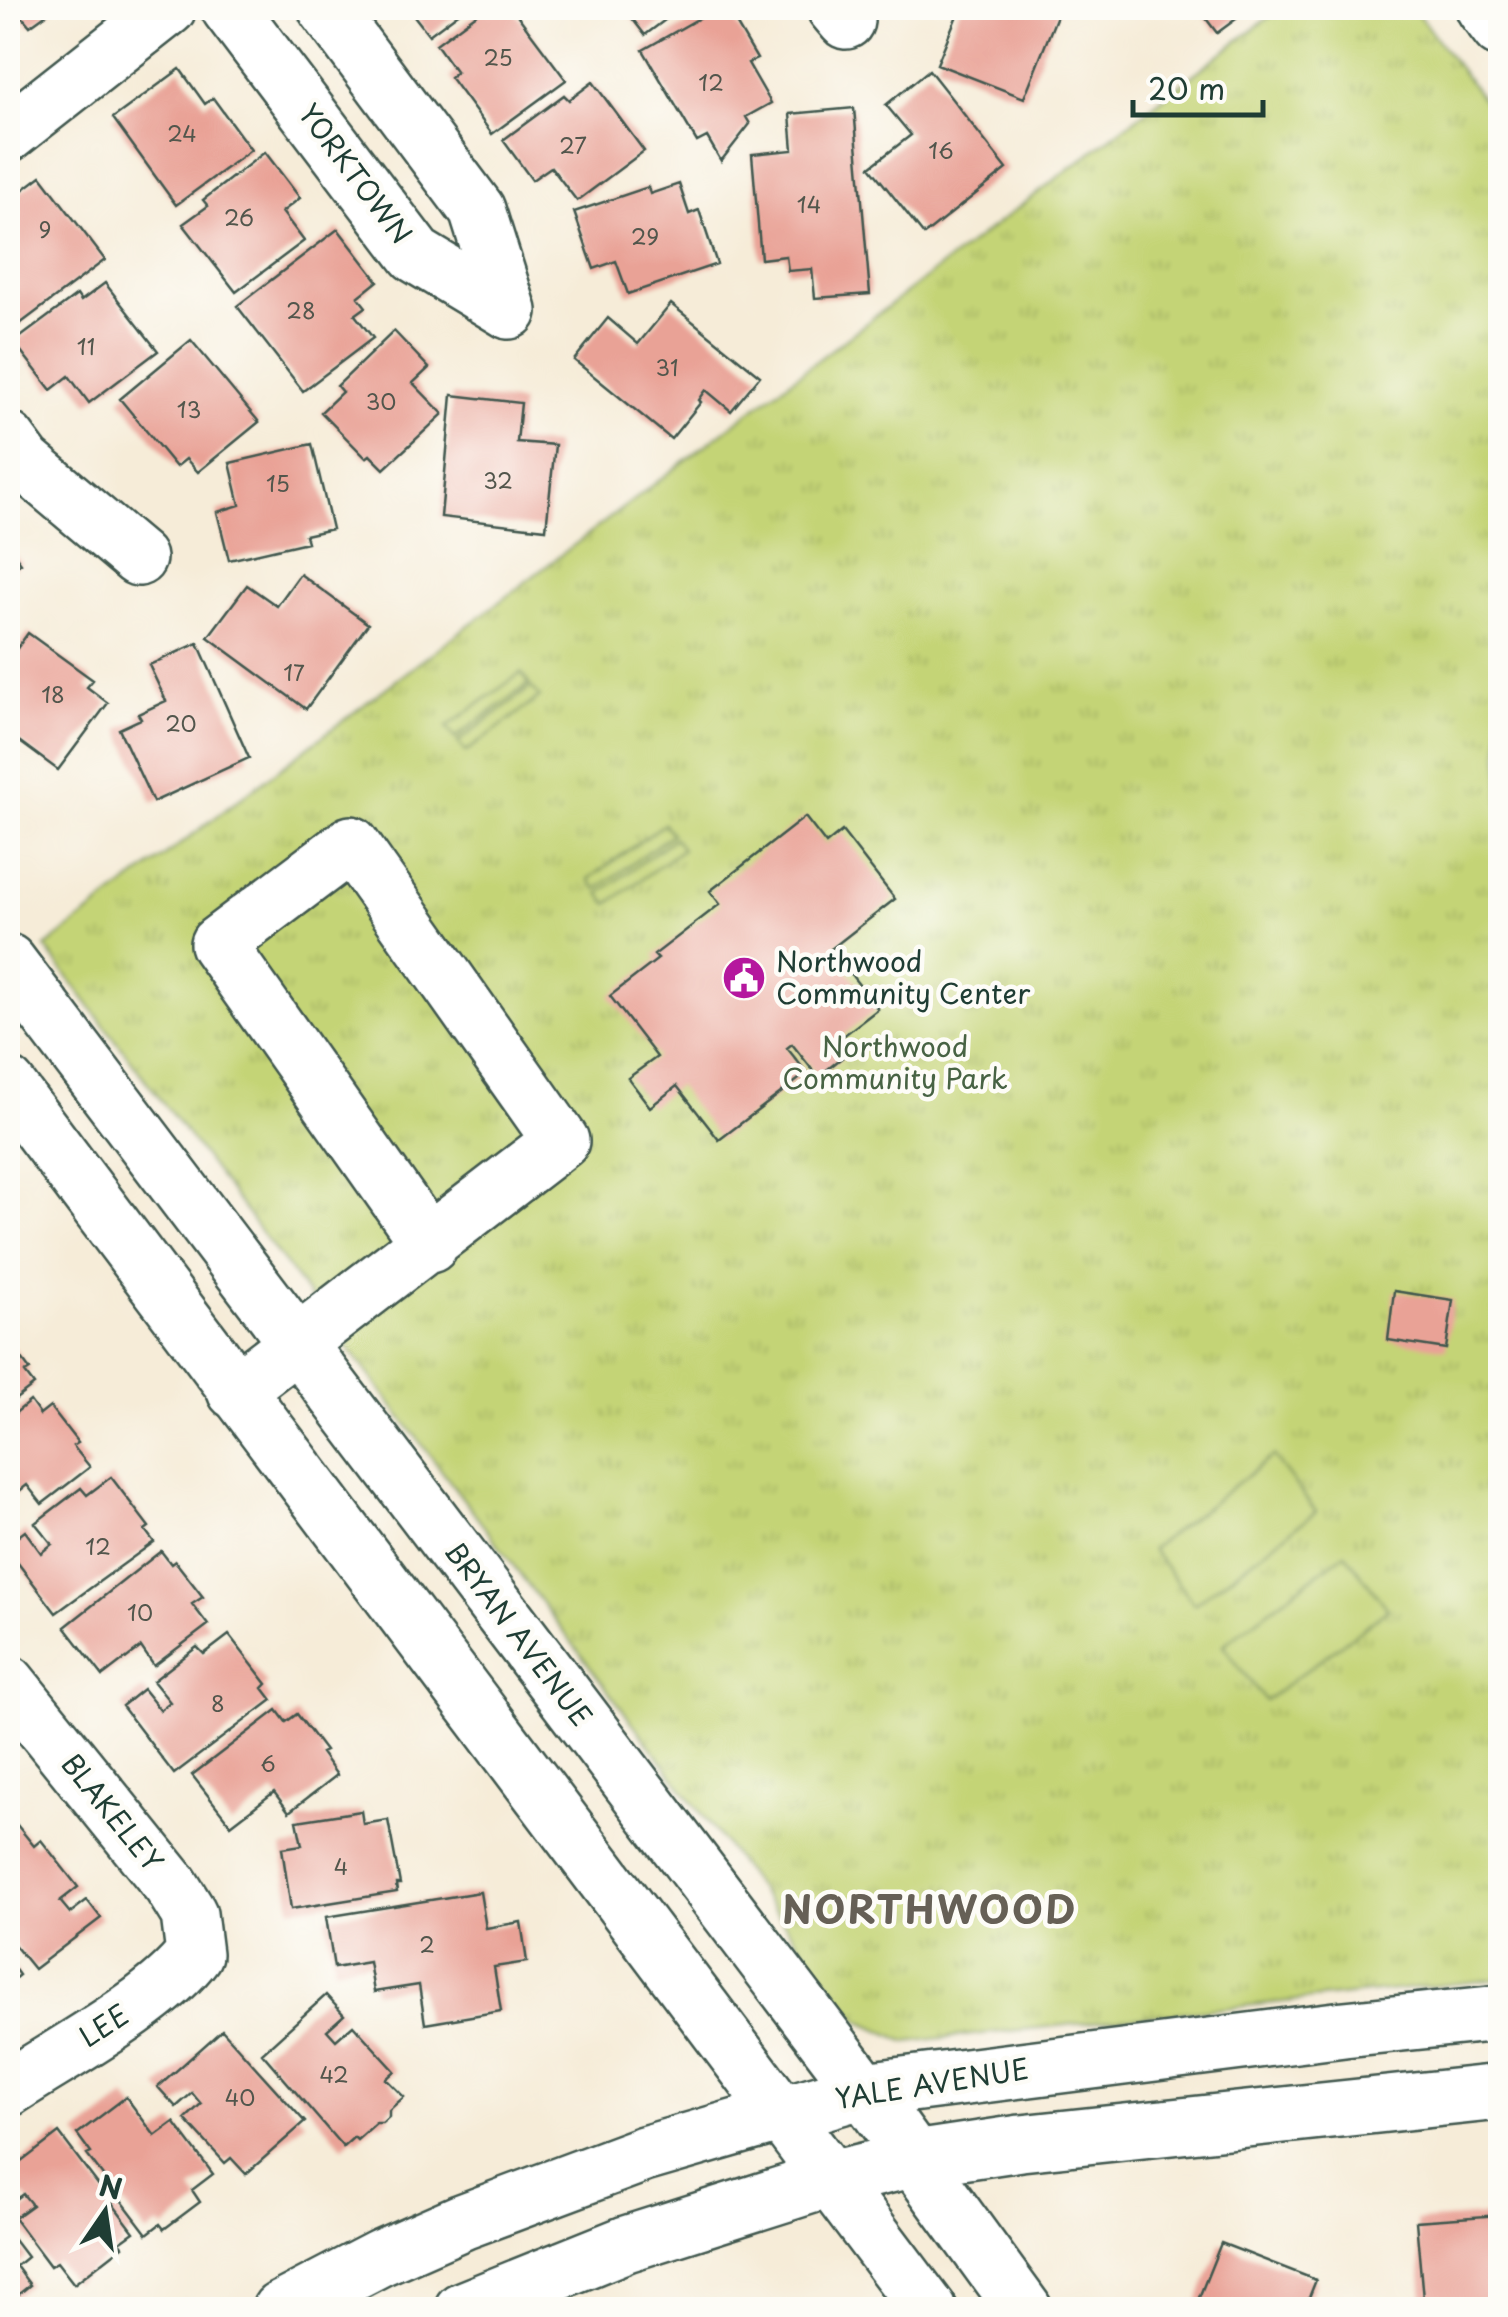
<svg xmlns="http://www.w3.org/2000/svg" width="1508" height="2317" font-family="'Playpen Sans',sans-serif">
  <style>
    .park { fill: url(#park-tufts); stroke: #728855; stroke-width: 2.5 }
    .pitch { fill: #c4d476; stroke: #728855; stroke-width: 2.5 }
    .building { fill: #e9a296 }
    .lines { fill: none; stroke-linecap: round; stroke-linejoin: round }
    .minor-casing { stroke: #3f574d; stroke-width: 60 }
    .major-casing { stroke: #3f574d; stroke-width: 60 }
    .minor { stroke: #fff; stroke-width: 55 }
    .major { stroke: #fff; stroke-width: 55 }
    .labels { text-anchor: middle; stroke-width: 9; stroke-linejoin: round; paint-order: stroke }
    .number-label { font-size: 22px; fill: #52564c }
    .street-label { font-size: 28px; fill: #1f3d34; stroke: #fdfcf7 }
    .poi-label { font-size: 28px; fill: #1f3d34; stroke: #fdfcf7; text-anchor: start }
    .park-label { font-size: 28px; fill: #486344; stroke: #fdfcf7 }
    .district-label { font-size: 38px; font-weight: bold; letter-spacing: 2.5px; fill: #666056; stroke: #fdfcf7 }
  </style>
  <defs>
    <pattern id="park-tufts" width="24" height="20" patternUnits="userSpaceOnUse" patternTransform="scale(2.5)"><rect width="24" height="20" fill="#c4d476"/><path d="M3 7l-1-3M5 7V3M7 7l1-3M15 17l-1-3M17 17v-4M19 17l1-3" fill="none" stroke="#a8b767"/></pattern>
  </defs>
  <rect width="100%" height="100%" fill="#fdfcf7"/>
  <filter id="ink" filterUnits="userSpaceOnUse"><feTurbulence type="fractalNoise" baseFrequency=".01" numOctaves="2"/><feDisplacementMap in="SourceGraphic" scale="20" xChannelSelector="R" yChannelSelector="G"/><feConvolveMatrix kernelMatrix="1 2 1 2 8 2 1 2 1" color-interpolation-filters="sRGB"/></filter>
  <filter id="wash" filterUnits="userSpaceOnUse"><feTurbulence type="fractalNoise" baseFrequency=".0048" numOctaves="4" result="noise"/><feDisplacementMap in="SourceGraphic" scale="40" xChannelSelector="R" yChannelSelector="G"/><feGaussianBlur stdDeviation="2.25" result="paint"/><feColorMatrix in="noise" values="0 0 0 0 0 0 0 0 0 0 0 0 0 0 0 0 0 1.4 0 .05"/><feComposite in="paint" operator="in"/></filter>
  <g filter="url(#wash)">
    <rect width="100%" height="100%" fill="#f6ecd8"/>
    <path class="park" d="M1281 8H1413L1500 122V1979L906 2042 857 2019 45 947Z"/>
    <path class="pitch" d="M521 673 529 684 455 738 447 727Z
      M531 687 540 697 466 752 458 742Z
      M664 824 672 834 597 889 589 879Z
      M674 838 682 849 608 904 600 893Z
      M1273 1456 1316 1512 1194 1604 1151 1549Z
      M1345 1553 1388 1609 1265 1701 1223 1645Z"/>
    <g id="blocks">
      <path class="building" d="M15 8H55L30 26Z
        M408 8H465L429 35Z
        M485 8H512L566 80 492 134 450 77 456 72 436 44Z
        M624 8H681L645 35Z
        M717 8H727L757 59 748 63 771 103 746 117 750 124 721 161 707 137 697 142 643 50Z
        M960 8H1060L1024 98 937 64Z
        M1198 8H1251L1217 33Z
        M180 69 205 104 213 98 251 150 176 205 113 118Z
        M929 70 1007 169 924 235 870 167 911 135 886 105Z
        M593 82 644 151 577 201 551 167 532 180 503 140 564 95 569 100Z
        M854 108 870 294 815 298 812 269 788 271 786 256 761 259 752 154 793 150 790 114Z
        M265 152 300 198 282 212 304 241 236 292 183 224 208 206 203 200Z
        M41 176 105 260 8 333V201Z
        M679 184 689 214 699 210 717 264 628 294 616 261 594 269 574 212 648 187 650 194Z
        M338 229 378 281 358 297 366 307 355 315 373 338 303 391 237 306Z
        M105 283 158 351 89 403 69 376 51 390 14 342 77 295 81 301Z
        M671 304 760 376 731 411 706 390 699 400 701 402 671 439 574 360 608 318 638 344Z
        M394 331 429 368 413 383 443 414 384 469 370 455 366 458 321 412 342 392 337 386Z
        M191 340 259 422 198 472 186 459 176 467 120 399Z
        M452 395 521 403 517 442 555 445 546 529 441 517Z
        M312 444 332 529 305 535 307 542 229 560 217 512 240 505 230 463Z
        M8 546 21 563 8 573Z
        M300 574 368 624 306 709 208 637 247 585 277 606Z
        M28 633 93 680 87 687 108 703 58 770 8 733V661Z
        M198 643 249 758 153 802 119 729 141 719 138 714 166 701 149 665Z
        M805 817 826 844 842 831 895 899 831 949 878 1009 834 1043 844 1056 818 1077 792 1044 787 1048 807 1073 719 1140 677 1086 650 1107 628 1078 657 1057 610 996 658 959 654 955 720 904 710 891Z
        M1394 1291 1453 1300 1446 1349 1388 1340Z
        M8 1340 30 1370 25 1373 34 1385 8 1405Z
        M30 1401 40 1415 50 1407 78 1443 73 1446 90 1467 42 1504 27 1485 8 1500V1419Z
        M111 1477 149 1527 145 1530 154 1542 56 1613 8 1550V1544L25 1531 41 1553 52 1544 35 1523 81 1488 87 1495Z
        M161 1551 171 1564 175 1561 203 1597 192 1604 208 1625 154 1666 141 1647 103 1676 65 1627Z
        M229 1635 267 1684 263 1688 272 1700 174 1774 122 1706 143 1689 160 1710 170 1702 153 1681 197 1647 204 1654Z
        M277 1710 286 1722 297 1714 325 1751 321 1753 337 1775 289 1812 274 1792 231 1825 192 1775Z
        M361 1811 363 1824 388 1820 400 1884H396L397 1892 291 1909 282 1848 302 1845 297 1821Z
        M17 1825 34 1846 41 1840 78 1887 60 1901 70 1913 87 1900 101 1918 34 1969 8 1937V1832Z
        M480 1892 486 1928 521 1922 527 1962 494 1967 501 2011 425 2024 419 1985 374 1992 369 1962 334 1968 326 1917Z
        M8 1960 19 1975 8 1984Z
        M326 1995 344 2015 327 2030 336 2040 353 2025 395 2071 386 2079 404 2097 389 2110V2117L382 2123H376L357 2140 354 2137 343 2147 262 2053Z
        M222 2030 305 2122 246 2174 231 2158 225 2163 185 2119 201 2104 192 2093 176 2107 158 2087Z
        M126 2097 155 2136 174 2122 213 2174 192 2190 200 2202 164 2229 160 2224 147 2234 87 2155 91 2153 77 2134Z
        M59 2133 134 2232 120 2242 123 2246 74 2284 57 2262 50 2266 14 2218 32 2205 23 2194 8 2205V2172Z
        M1500 2215V2300L1452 2304V2301L1445 2302V2309L1424 2310 1416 2221Z
        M8 2232 27 2257 16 2266 30 2285 8 2303Z
        M1221 2243 1316 2280 1304 2310H1194Z"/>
    </g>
  </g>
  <g filter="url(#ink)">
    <use href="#blocks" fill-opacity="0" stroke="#3f574d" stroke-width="2.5"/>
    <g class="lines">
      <g class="minor-casing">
        <path id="minor" d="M229 8 416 255 509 311
          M326 8 477 210 509 311
          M835 8 846 21
          M1484 8 1500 29
          M8 134 168 8
          M8 440 25 463 138 558
          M235 1391 561 1141 351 844 218 944 430 1245
          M8 1683 171 1885 189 1914 194 1954C158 2003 61 2054 8 2089"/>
      </g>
      <g class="major-casing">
        <path id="major" d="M8 962 864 2090 1024 2310
          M8 1086 929 2310
          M280 2310 380 2258 462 2222 644 2154 864 2090 1344 2029 1500 2013
          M462 2310 626 2244 831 2179 914 2159 1021 2143 1500 2092"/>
      </g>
      <use href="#minor" class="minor"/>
      <use href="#major" class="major"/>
    </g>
  </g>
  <defs>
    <g id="civic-disc" transform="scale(2.25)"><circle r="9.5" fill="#b5179e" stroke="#fdfcf7"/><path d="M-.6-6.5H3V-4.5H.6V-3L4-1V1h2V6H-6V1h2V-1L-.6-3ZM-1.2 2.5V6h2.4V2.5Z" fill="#fff"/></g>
  </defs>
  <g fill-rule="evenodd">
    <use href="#civic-disc" x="744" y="978"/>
  </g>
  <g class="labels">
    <g class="number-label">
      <text x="498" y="66">25</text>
      <text x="711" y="91">12</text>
      <text x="182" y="142">24</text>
      <text x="573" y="154">27</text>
      <text x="941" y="159">16</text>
      <text x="809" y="213">14</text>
      <text x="239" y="226">26</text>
      <text x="45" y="238">9</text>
      <text x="645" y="245">29</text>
      <text x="301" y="319">28</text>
      <text x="86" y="355">11</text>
      <text x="667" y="376">31</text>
      <text x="381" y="410">30</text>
      <text x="189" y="418">13</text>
      <text x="498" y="489">32</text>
      <text x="278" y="492">15</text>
      <text x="294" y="681">17</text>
      <text x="53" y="703">18</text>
      <text x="181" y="732">20</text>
      <text x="98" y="1555">12</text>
      <text x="140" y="1621">10</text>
      <text x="218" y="1712">8</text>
      <text x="268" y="1772">6</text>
      <text x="341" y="1875">4</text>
      <text x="427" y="1953">2</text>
      <text x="334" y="2083">42</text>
      <text x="240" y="2106">40</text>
    </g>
    <g class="street-label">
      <text transform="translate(355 174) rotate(53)" y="10">YORKTOWN</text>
      <text transform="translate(518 1634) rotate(53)" y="10">BRYAN AVENUE</text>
      <text transform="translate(112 1813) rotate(51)" y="10">BLAKELEY</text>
      <text transform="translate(104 2026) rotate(-33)" y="10">LEE</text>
      <text transform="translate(932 2084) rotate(-9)" y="10">YALE AVENUE</text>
    </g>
    <g class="poi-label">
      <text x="776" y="972">Northwood<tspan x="776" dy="32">Community Center</tspan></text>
    </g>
    <g class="park-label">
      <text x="895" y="1057">Northwood<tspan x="895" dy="32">Community Park</tspan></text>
    </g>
    <g class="district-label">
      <text x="930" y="1924">NORTHWOOD</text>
    </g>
  </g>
  <rect width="1508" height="2317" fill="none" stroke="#fdfcf7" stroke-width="40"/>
  <g transform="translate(105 2212) rotate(13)" stroke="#fdfcf7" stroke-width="8" paint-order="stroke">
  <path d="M0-8L18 38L0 25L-18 38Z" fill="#1f3d34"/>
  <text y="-15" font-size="28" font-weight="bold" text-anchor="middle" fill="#1f3d34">N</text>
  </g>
  <path d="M1133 100v15h130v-15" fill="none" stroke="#1f3d34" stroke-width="5"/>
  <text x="1148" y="100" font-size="30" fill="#1f3d34" stroke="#fdfcf7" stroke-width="8" paint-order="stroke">20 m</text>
</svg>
